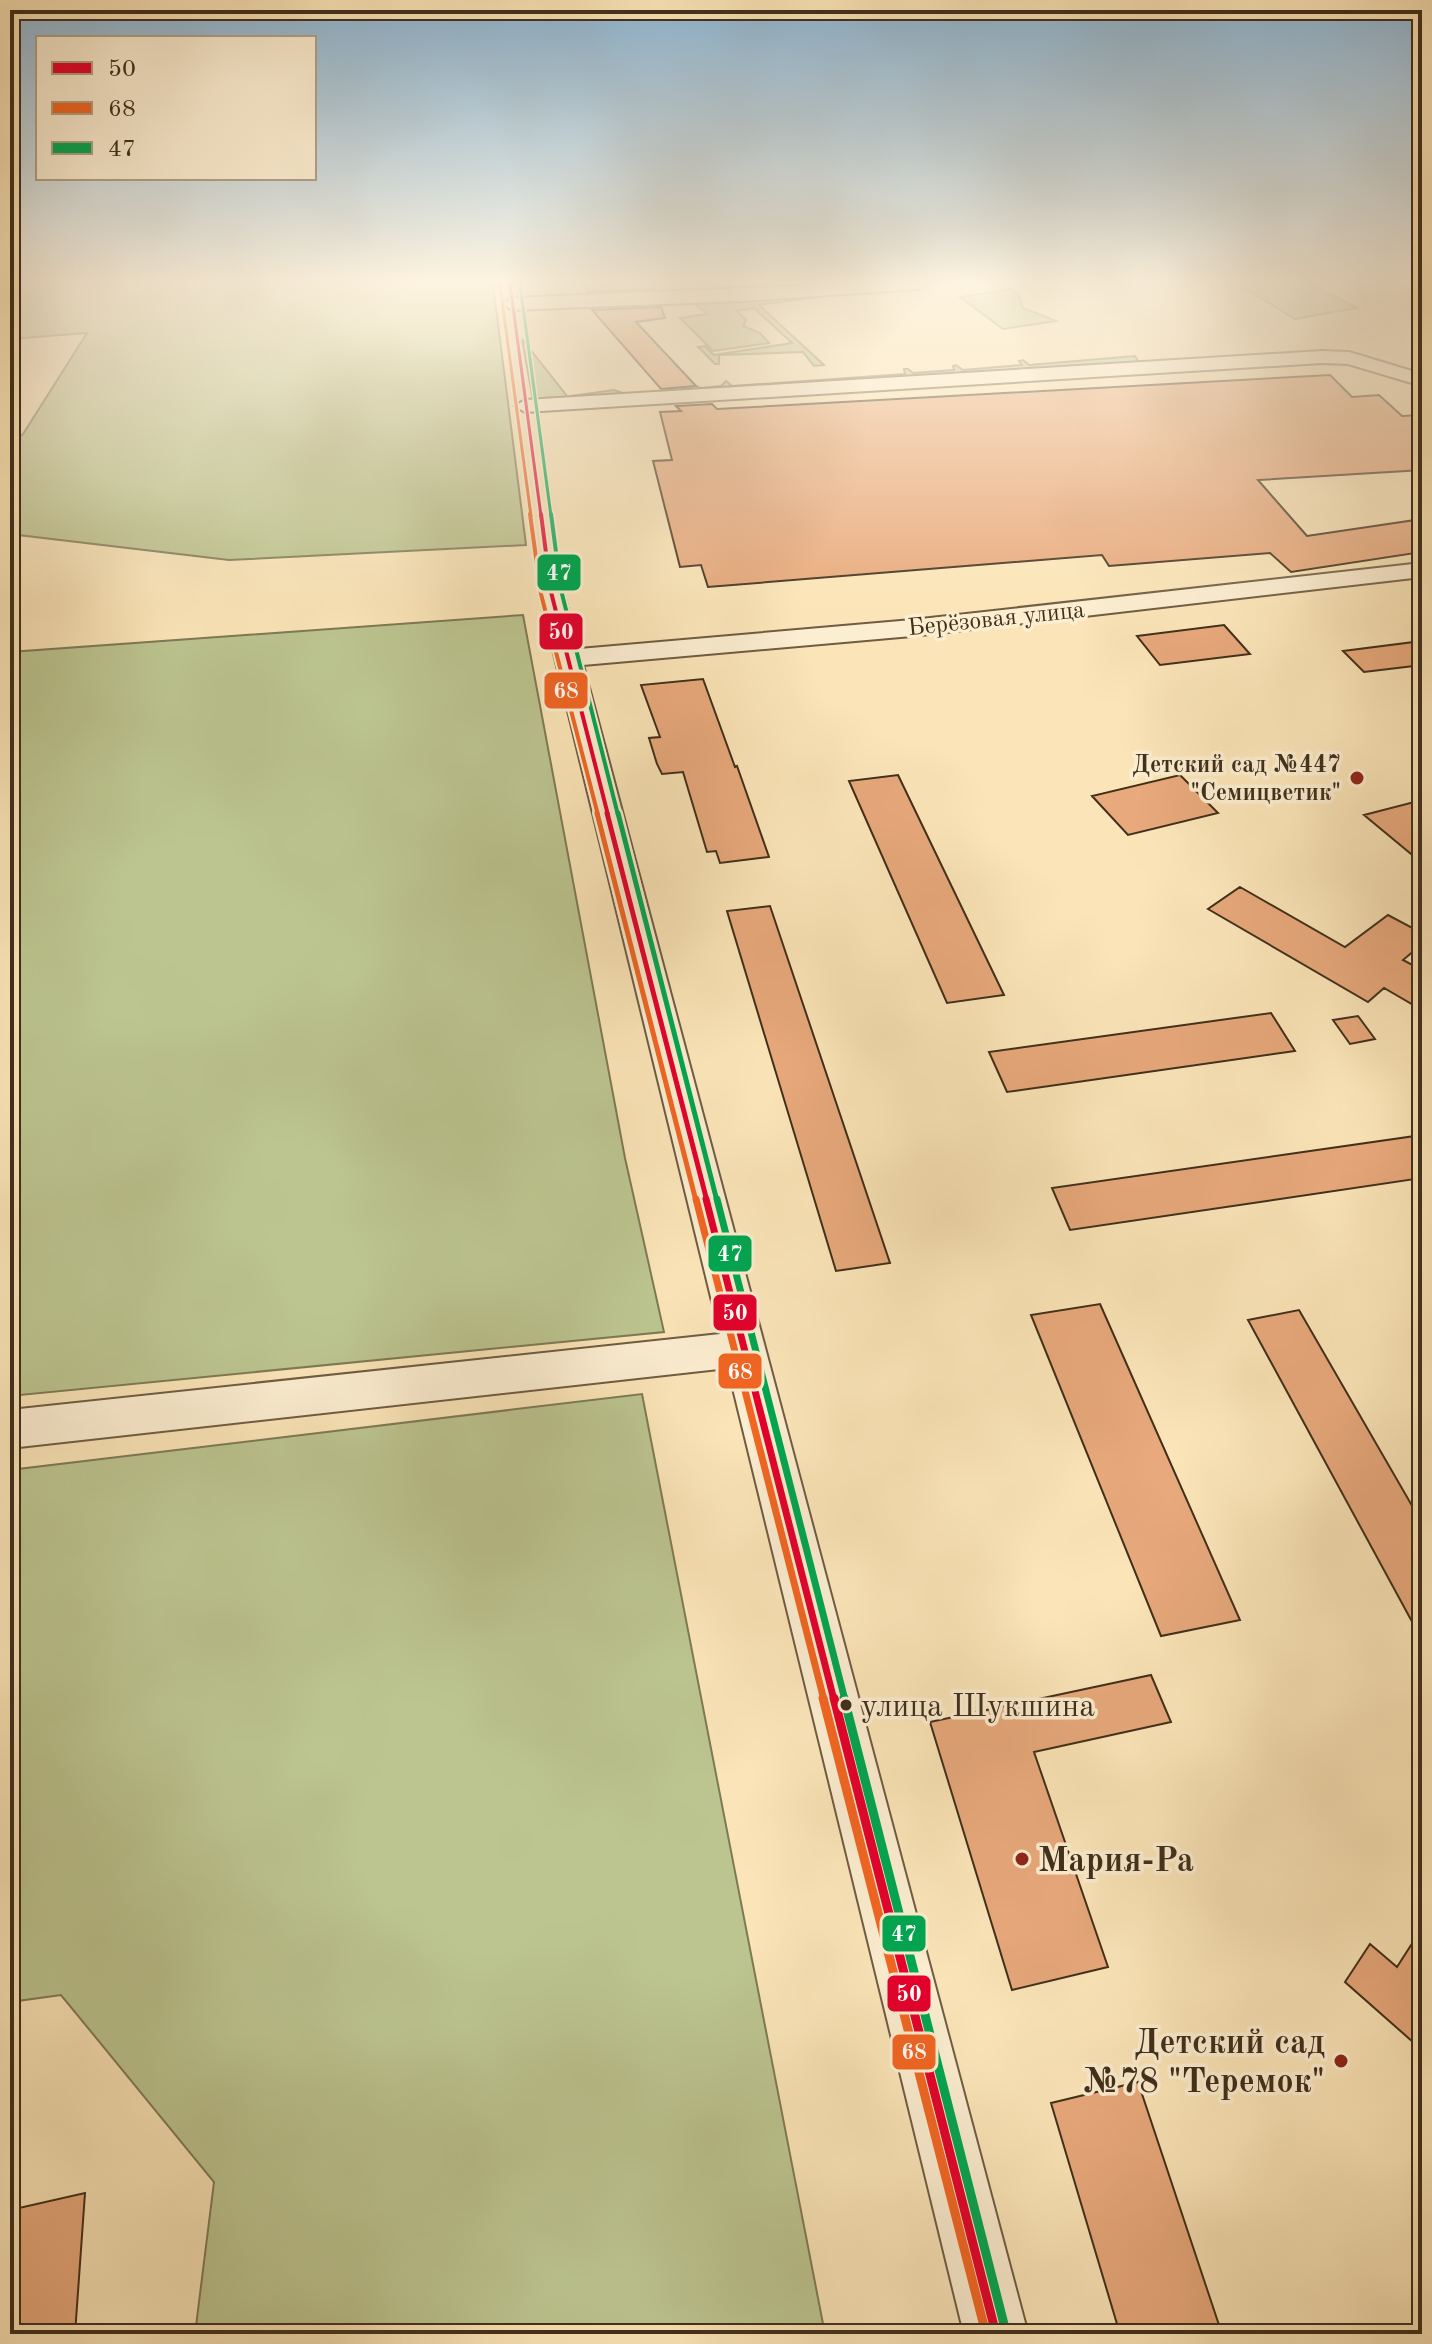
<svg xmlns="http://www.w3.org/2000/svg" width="1432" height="2344" font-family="'Old Standard TT',serif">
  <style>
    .green { fill: #bcc590; stroke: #7e7a56; stroke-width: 2 }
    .building { fill: #e8a97c; stroke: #402f1b; stroke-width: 2 }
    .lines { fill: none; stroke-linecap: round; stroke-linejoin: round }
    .minor-casing { stroke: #6f5c42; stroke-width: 4 }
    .minor { fill: #fceed1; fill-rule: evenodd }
    .bus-1-far4-casing { stroke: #fceed1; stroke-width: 6 }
    .bus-1-far3-casing { stroke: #fceed1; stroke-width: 8 }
    .bus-1-far2-casing { stroke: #fceed1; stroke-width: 10 }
    .bus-1-far1-casing { stroke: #fceed1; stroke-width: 13 }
    .bus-1-casing { stroke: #fceed1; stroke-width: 15 }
    .bus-2-far4-casing { stroke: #fceed1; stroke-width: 6 }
    .bus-2-far3-casing { stroke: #fceed1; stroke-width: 8 }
    .bus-2-far2-casing { stroke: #fceed1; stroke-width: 10 }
    .bus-2-far1-casing { stroke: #fceed1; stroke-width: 13 }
    .bus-2-casing { stroke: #fceed1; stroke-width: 15 }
    .bus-3-far4-casing { stroke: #fceed1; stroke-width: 6 }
    .bus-3-far3-casing { stroke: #fceed1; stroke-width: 8 }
    .bus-3-far2-casing { stroke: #fceed1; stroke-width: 10 }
    .bus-3-far1-casing { stroke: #fceed1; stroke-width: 13 }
    .bus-3-casing { stroke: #fceed1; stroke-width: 15 }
    .bus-1-far4 { stroke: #e4002b; stroke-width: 3 }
    .bus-1-far3 { stroke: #e4002b; stroke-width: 4 }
    .bus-1-far2 { stroke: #e4002b; stroke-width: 5 }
    .bus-1-far1 { stroke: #e4002b; stroke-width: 7 }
    .bus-1 { stroke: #e4002b; stroke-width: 9 }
    .bus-2-far4 { stroke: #f26522; stroke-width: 3 }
    .bus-2-far3 { stroke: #f26522; stroke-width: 4 }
    .bus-2-far2 { stroke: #f26522; stroke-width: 5 }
    .bus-2-far1 { stroke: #f26522; stroke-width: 7 }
    .bus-2 { stroke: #f26522; stroke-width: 9 }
    .bus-3-far4 { stroke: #00a651; stroke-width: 3 }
    .bus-3-far3 { stroke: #00a651; stroke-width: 4 }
    .bus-3-far2 { stroke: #00a651; stroke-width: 5 }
    .bus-3-far1 { stroke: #00a651; stroke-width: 7 }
    .bus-3 { stroke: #00a651; stroke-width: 9 }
    .poi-dot { fill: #8f2418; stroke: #fceed1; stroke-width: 3 }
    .bus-dot { fill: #402f1b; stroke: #fceed1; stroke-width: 3 }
    .labels { text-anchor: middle; stroke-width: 7; stroke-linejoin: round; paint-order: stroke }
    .far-street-label { font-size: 24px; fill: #402f1b; stroke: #fceed1 }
    .far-poi-label { font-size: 24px; font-weight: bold; fill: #402f1b; stroke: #fceed1; text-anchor: end }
    .near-bus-label { font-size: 32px; fill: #402f1b; stroke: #fceed1; text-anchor: start }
    .near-poi-label { font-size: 34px; font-weight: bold; fill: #402f1b; stroke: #fceed1; text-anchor: start }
    .line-badge { stroke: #fceed1; stroke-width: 3 }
    .badge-label { font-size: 22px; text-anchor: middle; font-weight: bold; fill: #fff }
  </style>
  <rect width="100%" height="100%" fill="#fbe5b8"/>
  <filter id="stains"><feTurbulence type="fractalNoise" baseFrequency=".0025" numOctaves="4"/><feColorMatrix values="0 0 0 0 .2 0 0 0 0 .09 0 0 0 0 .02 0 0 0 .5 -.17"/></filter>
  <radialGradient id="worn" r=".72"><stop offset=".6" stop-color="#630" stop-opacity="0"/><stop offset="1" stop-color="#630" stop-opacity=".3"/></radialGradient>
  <path class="green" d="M10 284H493L526 545 229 560 10 534V446L23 434 87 333 10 339Z
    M1238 284H1312L1357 308 1295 319Z
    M1011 289 1018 294 1023 308 1056 321 1003 329 960 297Z
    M834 294 833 295 759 305 824 365 814 366 803 352 719 355V364H715L698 347 705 346 714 355 792 343 754 308 737 311 746 320 743 326 760 333 769 343 713 351 680 318 707 314 695 304Z
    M522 339 567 396 560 401 533 400Z
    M1135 356 1138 361 1133 365 570 399V396L614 390 626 394 665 391V387L672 390 691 388 690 384 701 388 721 386 726 381 732 386 905 374 904 369H908L913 373 954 370 953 366 956 365 963 370 1022 365 1019 361 1023 360 1029 365Z
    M523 615 625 1158 664 1332 10 1396V652Z
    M642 1394 825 2334H195L214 2182 61 1995 10 2002V1470Z"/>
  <path class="building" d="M585 284H653L655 289 587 292Z
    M661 307 665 318 636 322 696 386 661 389 592 310Z
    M1330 375 1352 397 1379 395 1402 416 1422 415V470L1258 480 1307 536 1422 519V552L1291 572 1270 553 1109 566 1102 555 708 587 701 565 680 567 653 461 672 460 660 412 681 411 676 406 712 404 717 409Z
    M1224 625 1250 654 1160 665 1137 636Z
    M1422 641V665L1364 672 1343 651Z
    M703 679 735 767 737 766 769 857 720 863 716 851 707 852 683 772 662 774 657 764 649 738 660 737 641 685Z
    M898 775 1004 995 947 1003 849 781Z
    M1180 775 1218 813 1128 835 1092 796Z
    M1422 800V863L1364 815Z
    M1240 887 1345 947 1388 915 1422 933V944L1403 960 1422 970V1010L1384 988 1368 1002 1208 909Z
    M770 906 890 1263 836 1271 727 911Z
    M1271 1013 1295 1051 1007 1092 989 1052Z
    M1358 1016 1375 1039 1350 1044 1333 1020Z
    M1422 1135V1178L1070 1230 1052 1188Z
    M1100 1304 1240 1620 1161 1636 1031 1315Z
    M1299 1310 1422 1523V1640L1248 1320Z
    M1151 1675 1171 1722 1034 1752 1108 1967 1012 1990 930 1722Z
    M1422 1928V2050L1345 1982 1370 1944 1397 1967Z
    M1138 2082 1222 2334H1120L1051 2103Z
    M85 2193 75 2334H10V2210Z"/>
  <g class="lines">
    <g class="minor-casing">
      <path id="minor" d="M844 284H927L918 289 742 301 512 310 503 304 512 298Z
        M1322 351 1349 352 1422 374V386L1348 364 1322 363 525 412 515 406 525 400Z
        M1422 563V577L912 636 583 665 1028 2334H964L728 1368 10 1448V1410L720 1334 539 592 542 587H560L563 592 579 649 912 620Z"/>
    </g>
    <use href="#minor" class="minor"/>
    <g class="bus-1-far4-casing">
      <path id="bus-1-far4" d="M510 284 541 516"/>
    </g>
    <g class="bus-1-far3-casing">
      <path id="bus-1-far3" d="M541 514 551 592 608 815"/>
    </g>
    <g class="bus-1-far2-casing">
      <path id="bus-1-far2" d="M607 813 707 1201"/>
    </g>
    <g class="bus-1-far1-casing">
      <path id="bus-1-far1" d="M706 1199 834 1700"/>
    </g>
    <g class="bus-1-casing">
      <path id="bus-1" d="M834 1698 996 2334"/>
    </g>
    <g class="bus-2-far4-casing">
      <path id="bus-2-far4" d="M500 285 531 516"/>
    </g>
    <g class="bus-2-far3-casing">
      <path id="bus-2-far3" d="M530 514 541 594 598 815"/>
    </g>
    <g class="bus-2-far2-casing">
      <path id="bus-2-far2" d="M597 813 696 1201"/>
    </g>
    <g class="bus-2-far1-casing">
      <path id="bus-2-far1" d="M696 1199 824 1700"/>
    </g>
    <g class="bus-2-casing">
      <path id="bus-2" d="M823 1698 986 2334"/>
    </g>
    <g class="bus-3-far4-casing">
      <path id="bus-3-far4" d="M520 284 551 516"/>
    </g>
    <g class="bus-3-far3-casing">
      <path id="bus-3-far3" d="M551 514 561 590 618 815"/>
    </g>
    <g class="bus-3-far2-casing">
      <path id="bus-3-far2" d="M618 813 717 1201"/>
    </g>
    <g class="bus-3-far1-casing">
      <path id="bus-3-far1" d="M717 1199 845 1700"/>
    </g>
    <g class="bus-3-casing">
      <path id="bus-3" d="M844 1698 1006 2332"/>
    </g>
    <use href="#bus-1-far4" class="bus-1-far4"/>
    <use href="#bus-1-far3" class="bus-1-far3"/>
    <use href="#bus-1-far2" class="bus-1-far2"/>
    <use href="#bus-1-far1" class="bus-1-far1"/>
    <use href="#bus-1" class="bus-1"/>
    <use href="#bus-2-far4" class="bus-2-far4"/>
    <use href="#bus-2-far3" class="bus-2-far3"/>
    <use href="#bus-2-far2" class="bus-2-far2"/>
    <use href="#bus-2-far1" class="bus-2-far1"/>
    <use href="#bus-2" class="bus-2"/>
    <use href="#bus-3-far4" class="bus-3-far4"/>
    <use href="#bus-3-far3" class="bus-3-far3"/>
    <use href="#bus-3-far2" class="bus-3-far2"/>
    <use href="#bus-3-far1" class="bus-3-far1"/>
    <use href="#bus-3" class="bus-3"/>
  </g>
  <linearGradient id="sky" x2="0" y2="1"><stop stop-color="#8db7d6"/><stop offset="0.46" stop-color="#fdf3df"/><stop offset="1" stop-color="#fdf3df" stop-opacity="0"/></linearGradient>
  <rect width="1432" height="612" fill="url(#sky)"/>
  <g class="poi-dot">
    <circle cx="1357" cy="778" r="8"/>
    <circle cx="1022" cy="1859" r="8"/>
    <circle cx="1341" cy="2061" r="8"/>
  </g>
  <circle class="bus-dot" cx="846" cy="1705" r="7"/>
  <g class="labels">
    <g class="far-street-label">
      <text transform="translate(996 618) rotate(-6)" y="8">Берёзовая улица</text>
    </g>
    <g class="far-poi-label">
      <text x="1341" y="772">Детский сад №447<tspan x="1341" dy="28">"Семицветик"</tspan></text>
    </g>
    <g class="near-bus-label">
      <text x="861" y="1716">улица Шукшина</text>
    </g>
    <g class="near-poi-label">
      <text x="1038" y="1871">Мария-Ра</text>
      <text x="1325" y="2053" text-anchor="end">Детский сад<tspan x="1325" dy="39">№78 "Теремок"</tspan></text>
    </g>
  </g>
  <g class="line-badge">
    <rect x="536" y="553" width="46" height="39" rx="8" fill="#00a651"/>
    <rect x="538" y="612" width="46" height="39" rx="8" fill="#e4002b"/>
    <rect x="543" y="671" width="46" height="39" rx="8" fill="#f26522"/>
    <rect x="707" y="1234" width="46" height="39" rx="8" fill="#00a651"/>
    <rect x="712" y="1293" width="46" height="39" rx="8" fill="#e4002b"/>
    <rect x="717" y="1352" width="46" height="38" rx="8" fill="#f26522"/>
    <rect x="881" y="1914" width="46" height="39" rx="8" fill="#00a651"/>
    <rect x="886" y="1974" width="46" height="39" rx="8" fill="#e4002b"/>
    <rect x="891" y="2033" width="46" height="38" rx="8" fill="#f26522"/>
  </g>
  <g class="badge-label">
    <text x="559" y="580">47</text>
    <text x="561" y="639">50</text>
    <text x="566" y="698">68</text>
    <text x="730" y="1261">47</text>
    <text x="735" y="1320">50</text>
    <text x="740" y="1379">68</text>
    <text x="904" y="1941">47</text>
    <text x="909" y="2001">50</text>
    <text x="914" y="2059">68</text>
  </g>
  <rect width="1432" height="2344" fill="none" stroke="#fbe5b8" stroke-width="40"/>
  <rect x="12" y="12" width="1408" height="2320" fill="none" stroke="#402f1b" stroke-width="4"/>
  <rect x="20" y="20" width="1392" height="2304" fill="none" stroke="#402f1b" stroke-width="2"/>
  <rect x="36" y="36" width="280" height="144" fill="#fceed1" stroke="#b1a288" stroke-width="2"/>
  <rect x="52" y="62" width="40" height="12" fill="#e4002b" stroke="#b1a288" stroke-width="2"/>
  <text x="108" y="76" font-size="24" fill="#402f1b">50</text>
  <rect x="52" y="102" width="40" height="12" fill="#f26522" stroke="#b1a288" stroke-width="2"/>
  <text x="108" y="116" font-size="24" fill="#402f1b">68</text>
  <rect x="52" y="142" width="40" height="12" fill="#00a651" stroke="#b1a288" stroke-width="2"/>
  <text x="108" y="156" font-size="24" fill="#402f1b">47</text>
  <rect width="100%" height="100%" filter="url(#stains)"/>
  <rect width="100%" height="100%" fill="url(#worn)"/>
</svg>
